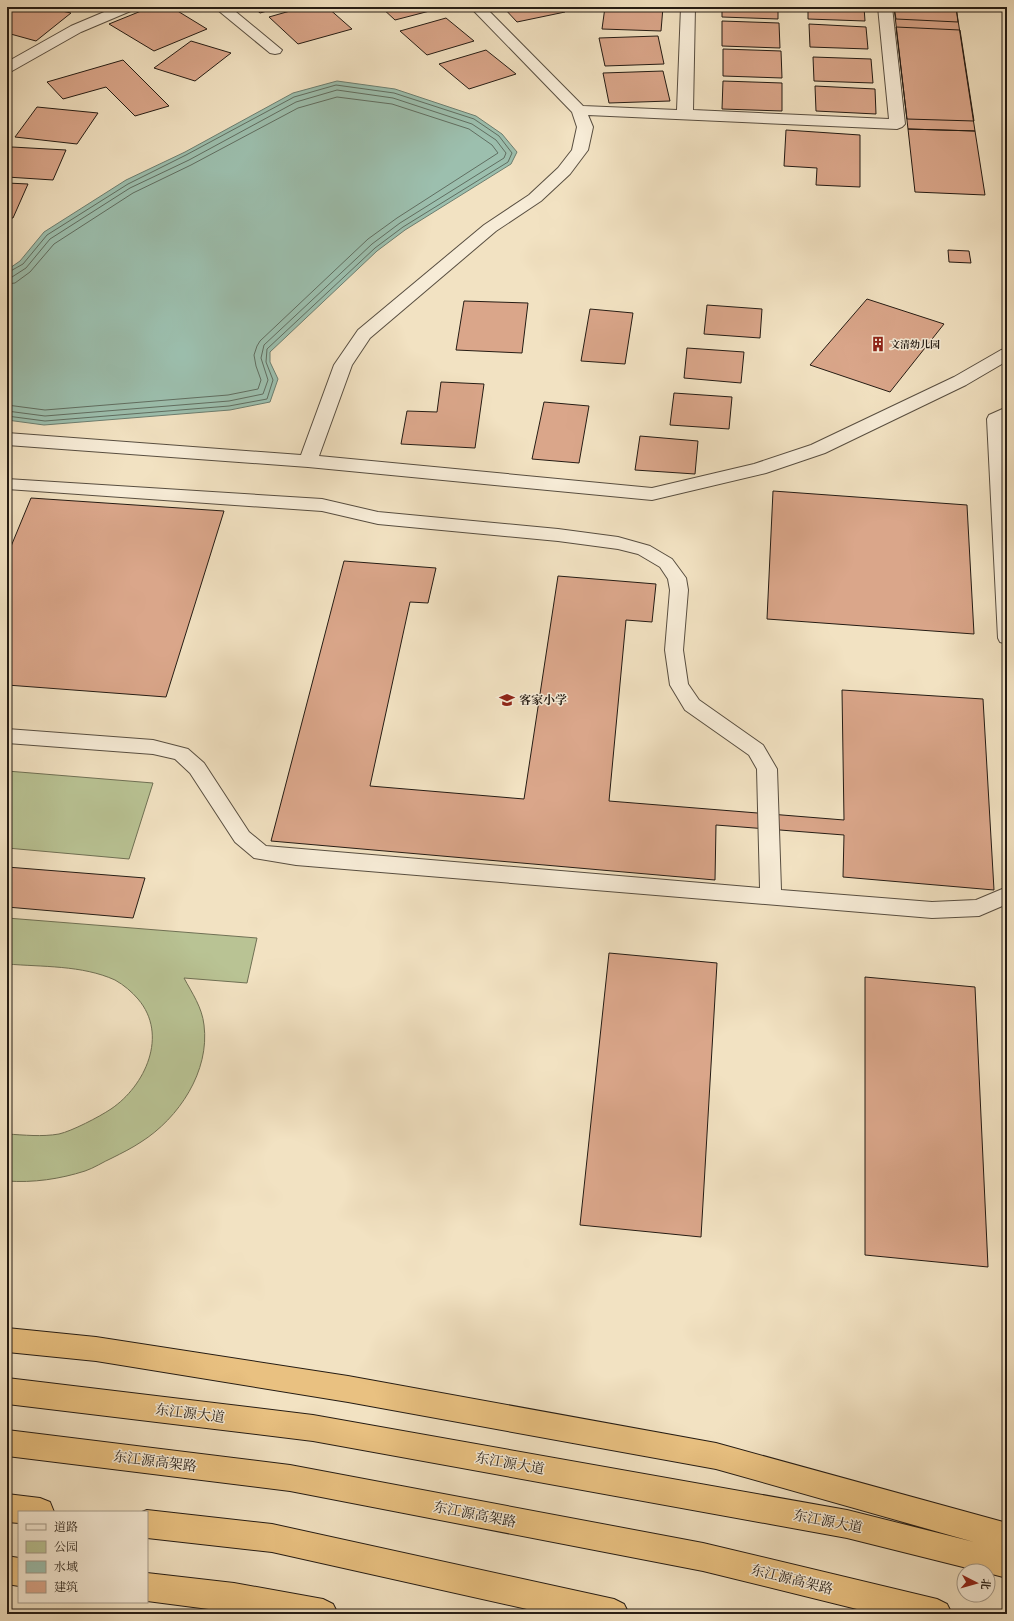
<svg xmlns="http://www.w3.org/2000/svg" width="1014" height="1621" font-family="'IM FELL English','Noto Serif SC',serif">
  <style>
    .green { fill: #b9c394; stroke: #6f7054 }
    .water { fill: #9cbfae; stroke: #6c7e70 }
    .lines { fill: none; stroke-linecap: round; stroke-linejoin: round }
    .shore { stroke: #606e61; stroke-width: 1 }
    .building { fill: #daa68a; stroke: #251c14 }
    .service-casing { stroke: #584e40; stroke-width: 2 }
    .minor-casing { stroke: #584e40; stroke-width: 2 }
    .trunk-casing { stroke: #251c14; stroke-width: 2 }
    .service { fill: #f7ecd7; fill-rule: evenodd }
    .minor { fill: #f7ecd7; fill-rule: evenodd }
    .trunk { fill: #e9c181; fill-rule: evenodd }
    .labels { text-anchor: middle; stroke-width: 3; stroke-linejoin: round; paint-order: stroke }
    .far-poi-label { font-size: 10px; font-weight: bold; fill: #251c14; stroke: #f7ecd7; text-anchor: start }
    .poi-label { font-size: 12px; font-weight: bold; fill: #251c14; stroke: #f7ecd7; text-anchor: start }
    .near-street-label { font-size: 14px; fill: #251c14; stroke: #f7ecd7 }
  </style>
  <rect width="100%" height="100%" fill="#f2e2c2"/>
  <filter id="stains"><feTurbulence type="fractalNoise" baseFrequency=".005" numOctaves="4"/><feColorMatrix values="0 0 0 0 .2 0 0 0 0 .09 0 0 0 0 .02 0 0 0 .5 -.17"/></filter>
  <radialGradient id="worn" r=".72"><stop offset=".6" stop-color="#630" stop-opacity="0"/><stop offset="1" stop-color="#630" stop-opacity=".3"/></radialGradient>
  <path class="green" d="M7 771 153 783 129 859 7 848Z
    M7 918 257 938 247 983 184 978C192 993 202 1007 204 1025 210 1071 179 1118 141 1142 132 1148 122 1153 112 1158 103 1162 94 1168 85 1171 60 1179 33 1183 7 1181V1134C24 1135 42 1137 59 1134 72 1131 99 1117 111 1109 145 1086 169 1035 138 999 132 992 124 985 115 980 82 965 42 967 7 964Z"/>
  <path class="water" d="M337 81 395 89 476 116 502 134 517 152 511 164 405 230 377 251 270 352V362L278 379 270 402 230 410 44 425 7 420V270L20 261 44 232 126 180 185 152 293 93Z"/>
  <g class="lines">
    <path class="shore" d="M7 273 23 264 47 235 128 184 186 155 294 97 336 85 394 93 474 119 499 136 512 153 508 162 403 227 375 248 267 349 266 362 273 380 267 399 229 406 45 421 7 416
      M7 278 12 277 26 268 50 239 130 188 189 160 296 102 337 90 393 98 472 124 496 140 506 153 504 158 400 223 372 244 264 345 261 358 268 380 263 394 229 401 45 416 7 411
      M7 284 15 283 30 272 54 244 133 193 191 165 298 108 337 97 392 104 469 129 492 145 498 153 397 218 368 239 260 341 257 346 254 355 256 366 261 380 258 389 228 395 45 410 7 405"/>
  </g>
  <path class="building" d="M18 7H44L71 13 36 41 7 33V16Z
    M151 7H171L207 29 154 51 109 24Z
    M253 7H281L260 13Z
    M304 7H327L352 29 298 44 269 17Z
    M381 7H445L395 20Z
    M503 7H560L565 12 517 22Z
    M605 7H663L661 31 602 29Z
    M722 7H778V19L722 17Z
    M808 7H864L865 21 808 19Z
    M894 7H956L975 131 908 129Z
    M894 7H956L958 22 896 19Z
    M446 18 474 41 427 55 400 31Z
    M722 21 779 23 780 48 722 46Z
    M809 24 866 27 868 49 810 47Z
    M896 27 960 30 974 121 907 119Z
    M658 36 664 64 605 66 599 38Z
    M191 41 231 53 195 81 154 68Z
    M723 49 781 51 782 78 723 76Z
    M486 50 516 74 469 89 439 64Z
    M813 57 871 59 873 83 814 81Z
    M123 60 169 106 135 116 106 87 63 99 47 82Z
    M663 71 670 101 609 103 603 73Z
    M723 81 782 83V111L722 109Z
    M815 86 875 89 876 114 816 111Z
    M37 107 98 113 77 144 15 137Z
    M908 129 975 131 985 195 915 192Z
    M786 130 860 135V187L816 185 817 168 784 166Z
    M12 147 66 150 53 180 7 177V157Z
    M7 183 28 184 13 218H7Z
    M948 250 969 251 971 263 949 262Z
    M867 299 944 324 890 392 810 365Z
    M464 301 528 303 522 353 456 350Z
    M707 305 762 309 760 338 704 334Z
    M590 309 633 313 625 364 581 361Z
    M687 348 744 352 741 383 684 378Z
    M441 382 484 384 475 448 401 444 407 411 437 412Z
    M674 393 732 397 729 429 670 425Z
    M544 402 589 406 579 463 532 459Z
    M640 436 698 441 695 474 635 470Z
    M773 491 967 505 974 634 767 619Z
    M31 498 224 511 166 697 7 685V556Z
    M344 561 436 568 428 603 410 602 370 786 524 799 558 576 656 584 652 622 626 620 609 801 844 820 842 690 983 699 994 890 843 877 844 835 716 825 715 880 271 841Z
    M7 867 145 878 133 918 7 907Z
    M609 953 717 963 701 1237 580 1225Z
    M865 977 975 987 988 1267 865 1255Z"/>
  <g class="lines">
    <g class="service-casing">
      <path id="service" d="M1007 407V419L1003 421 1007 482V644L1000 642 998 638 987 419 989 415Z
        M7 479 322 499 378 512 558 529 618 537 650 546 672 559 686 578 688 590 683 650 688 684 699 700 763 745 777 769 781 890 932 902 976 900 1007 887V904L979 916 932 918 296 865 254 858 235 842 190 773 175 759 153 754 7 743V729L153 740 188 749 204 763 249 832 266 846 760 888 757 769 749 755 685 710 670 685 665 650 670 590 668 579 660 567 638 554 618 549 558 541 378 524 322 511 7 489Z"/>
    </g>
    <g class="minor-casing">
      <path id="minor" d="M116 7H135L133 10 81 32 12 71 7 72V62L71 26Z
        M214 7H230L282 50 280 53 275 54 270 53Z
        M470 7H485L583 106 677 110 681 7H695L693 110 889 119 878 7H892L905 124 902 127 897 129 588 115 593 127 588 150 570 174 541 201 496 231 370 338 352 365 319 456 652 488 754 464 811 445 954 377 1001 350 1007 349V361L966 385 825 453 766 473 652 500 308 467 7 445V433L301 455 334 365 358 330 484 225 529 195 558 168 572 150 577 127 572 112Z"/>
    </g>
    <g class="trunk-casing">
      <path id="trunk" d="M7 1328 96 1337 348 1376 716 1443 1007 1523V1578L988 1573V1571H979L847 1538 313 1441 7 1404V1378L313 1415 847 1510 974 1542 716 1469 348 1402 96 1361 7 1352Z
        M7 1430 290 1465 703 1543 937 1599 947 1604 952 1614H877L703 1571 290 1491 7 1456Z
        M7 1494 40 1498 50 1502 54 1512H19V1523L7 1522Z
        M147 1510 272 1524 614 1599 624 1604 629 1614H549L272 1552 147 1538V1512H142Z
        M7 1556 19 1558V1586L7 1584Z
        M147 1573 234 1583 323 1599 333 1604 338 1614H247L147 1601Z"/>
    </g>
    <use href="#service" class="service"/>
    <use href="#minor" class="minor"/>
    <use href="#trunk" class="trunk"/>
  </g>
  <defs>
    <g id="building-bare" transform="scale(1.2)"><path d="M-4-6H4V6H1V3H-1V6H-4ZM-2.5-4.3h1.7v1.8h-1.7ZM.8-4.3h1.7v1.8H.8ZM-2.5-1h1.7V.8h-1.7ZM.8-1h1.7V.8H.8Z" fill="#8f2418" stroke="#f7ecd7" stroke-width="2.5" paint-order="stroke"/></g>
    <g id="school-bare" transform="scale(1.2)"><path d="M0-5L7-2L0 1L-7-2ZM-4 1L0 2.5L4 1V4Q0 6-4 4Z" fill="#8f2418" stroke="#f7ecd7" stroke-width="2.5" paint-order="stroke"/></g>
  </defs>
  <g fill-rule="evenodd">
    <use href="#building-bare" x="878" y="344"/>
    <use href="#school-bare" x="507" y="700"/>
  </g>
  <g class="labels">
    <g class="far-poi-label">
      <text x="890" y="348">文清幼儿园</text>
    </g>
    <g class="poi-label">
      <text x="519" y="704">客家小学</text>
    </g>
    <g class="near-street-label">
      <text transform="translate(190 1413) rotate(7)" y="5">东江源大道</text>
      <text transform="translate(155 1461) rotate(7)" y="5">东江源高架路</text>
      <text transform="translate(510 1463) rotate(10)" y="5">东江源大道</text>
      <text transform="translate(475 1514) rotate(11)" y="5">东江源高架路</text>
      <text transform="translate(828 1521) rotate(11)" y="5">东江源大道</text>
      <text transform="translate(792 1579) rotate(14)" y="5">东江源高架路</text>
    </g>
  </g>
  <rect width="1014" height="1621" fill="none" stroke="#f2e2c2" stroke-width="24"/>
  <rect x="8" y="8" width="998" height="1605" fill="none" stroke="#251c14" stroke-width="2"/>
  <rect x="12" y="12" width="990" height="1597" fill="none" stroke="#251c14"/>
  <rect x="18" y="1511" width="130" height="92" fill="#f7ecd7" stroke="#a39989"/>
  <rect x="26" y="1524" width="20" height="6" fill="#f7ecd7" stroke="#a39989"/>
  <text x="54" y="1531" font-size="12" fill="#251c14">道路</text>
  <rect x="26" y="1541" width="20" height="12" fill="#b9c394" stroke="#a39989"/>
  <text x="54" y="1551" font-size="12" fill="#251c14">公园</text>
  <rect x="26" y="1561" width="20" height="12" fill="#9cbfae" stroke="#a39989"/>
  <text x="54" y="1571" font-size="12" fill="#251c14">水域</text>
  <rect x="26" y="1581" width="20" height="12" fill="#daa68a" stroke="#a39989"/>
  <text x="54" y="1591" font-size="12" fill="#251c14">建筑</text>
  <g transform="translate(976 1583) rotate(96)"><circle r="19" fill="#f7ecd7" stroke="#a39989"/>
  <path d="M0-3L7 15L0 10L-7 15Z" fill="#8f2418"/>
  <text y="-6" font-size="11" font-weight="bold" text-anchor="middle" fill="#251c14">北</text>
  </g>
  <rect width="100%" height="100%" filter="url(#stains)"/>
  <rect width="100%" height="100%" fill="url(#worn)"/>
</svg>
